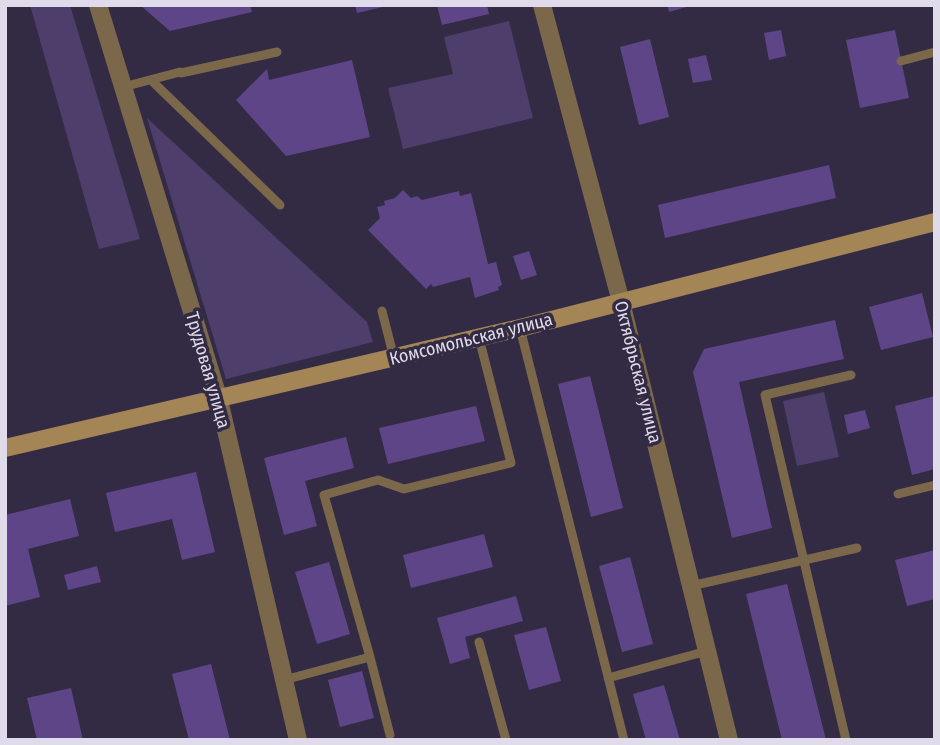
<svg xmlns="http://www.w3.org/2000/svg" width="940" height="745" font-family="'Fira Sans Condensed',sans-serif">
  <style>
    .green { fill: #4e3e6c }
    .building { fill: #5d4588 }
    .lines { fill: none; stroke-linecap: round; stroke-linejoin: round }
    .lane { stroke: #7b674a; stroke-width: 9 }
    .street { stroke: #7b674a; stroke-width: 18 }
    .secondary { stroke: #a48556; stroke-width: 18 }
    .labels { text-anchor: middle; stroke-width: 7; stroke-linejoin: round; paint-order: stroke }
    .street-label { font-size: 18px; fill: #dfdbea; stroke: #332b43 }
  </style>
  <rect width="100%" height="100%" fill="#332b43"/>
  <path class="green" d="M30 5H70L140 239 99 249Z
    M509 21 533 118 403 149 388 88 453 74 444 37Z
    M147 118 367 322 373 342 226 379Z
    M824 392 839 457 797 466 783 401Z"/>
  <path class="building" d="M140 5H250L252 12 170 31Z
    M355 5H387V6L357 13Z
    M437 5H487L489 14 442 25Z
    M667 5H690V6L669 12Z
    M781 30 786 56 769 60 764 33Z
    M895 30 909 98 860 108 846 40Z
    M650 39 669 117 639 125 620 47Z
    M706 55 712 80 693 83 688 59Z
    M352 60 370 137 286 156 236 100 267 69 269 80Z
    M829 165 836 198 665 238 658 205Z
    M403 190 411 198 417 196 422 200 459 191 460 196 471 193 488 264 496 262 502 285 498 287 499 290 475 298 470 277 433 287 431 284 426 289 368 230 380 218 377 207 385 205 384 201 395 198Z
    M529 251 537 275 521 280 513 256Z
    M922 293 933 337 881 350 869 307Z
    M835 320 844 359 739 382 772 528 732 538 693 372 704 349Z
    M590 376 623 508 591 517 558 384Z
    M935 396V469L912 475 895 406Z
    M476 406 485 441 388 464 379 428Z
    M865 410 870 428 848 434 844 415Z
    M346 437 354 468 305 481 317 526 284 535 264 458Z
    M196 472 215 552 182 560 172 519 115 532 106 493Z
    M70 499 79 536 28 549 40 597 5 606V515Z
    M484 534 493 567 411 588 403 555Z
    M935 550V599L907 606 895 560Z
    M630 557 653 644 622 652 599 566Z
    M329 562 350 634 317 644 295 572Z
    M97 566 101 582 68 590 64 575Z
    M787 584 826 740H782L746 594Z
    M516 596 523 621 465 637 470 658 450 664 437 618Z
    M546 627 561 681 529 690 514 635Z
    M211 664 230 740H189L172 674Z
    M362 671 374 718 340 727 328 680Z
    M664 685 680 740H646L633 694Z
    M71 688 83 740H37L27 698Z"/>
  <g class="lines">
    <path class="lane" d="M901 61 935 52
      M181 73 277 52
      M151 80 280 205
      M123 87 180 72
      M382 311 394 358
      M520 328 624 740
      M898 494 935 485
      M691 586 857 548
      M479 642 506 740
      M370 657 390 735
      M608 678 707 651
      M284 680 370 657 324 495 378 480 404 489 511 463 479 338
      M846 740 765 395 851 375"/>
    <path class="street" d="M98 5 219 400 298 740
      M542 5 621 302 729 740"/>
    <path class="secondary" d="M5 448 520 328 935 222"/>
  </g>
  <g class="labels">
    <g class="street-label">
      <text transform="translate(471 339) rotate(-14)" y="6">Комсомольская улица</text>
      <text transform="translate(208 370) rotate(74)" y="6">Трудовая улица</text>
      <text transform="translate(638 372) rotate(76)" y="6">Октябрьская улица</text>
    </g>
  </g>
  <rect width="940" height="745" fill="none" stroke="#dfdbea" stroke-width="14"/>
</svg>
